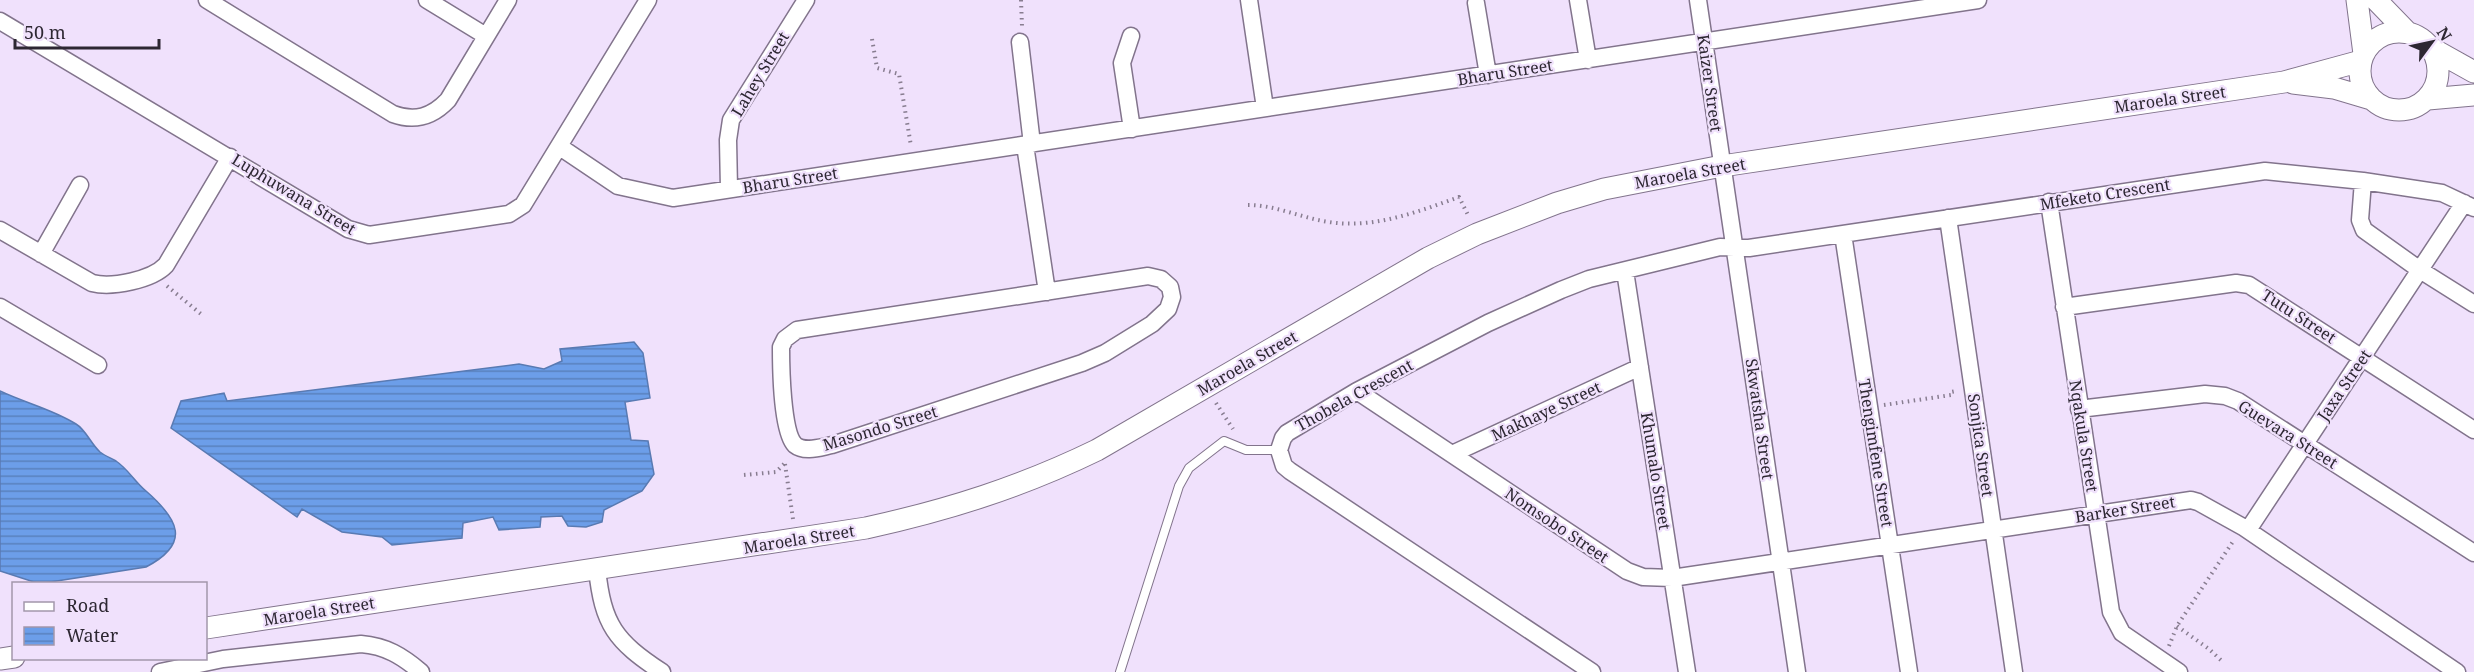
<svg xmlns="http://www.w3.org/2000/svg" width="2474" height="672" font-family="'Noto Serif',serif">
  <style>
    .water { fill: url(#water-rules); stroke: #597ab2; stroke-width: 1.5 }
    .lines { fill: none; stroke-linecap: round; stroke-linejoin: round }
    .service-casing { stroke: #82748c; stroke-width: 10 }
    .minor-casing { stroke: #82748c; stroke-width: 19 }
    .tertiary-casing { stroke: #82748c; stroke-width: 23 }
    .path { stroke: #887d90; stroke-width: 4; stroke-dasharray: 1.5 4.5; stroke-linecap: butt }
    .service { stroke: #fff; stroke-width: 8 }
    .minor { stroke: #fff; stroke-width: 16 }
    .tertiary { stroke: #fff; stroke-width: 21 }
    .labels { text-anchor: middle; stroke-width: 4.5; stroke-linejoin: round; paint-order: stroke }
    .street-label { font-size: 16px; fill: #2d2732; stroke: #f0e1fc }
  </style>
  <defs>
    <pattern id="water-rules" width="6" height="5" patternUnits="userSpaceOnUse" patternTransform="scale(1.5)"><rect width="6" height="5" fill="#6c9ee9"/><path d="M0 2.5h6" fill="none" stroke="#5981bd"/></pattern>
  </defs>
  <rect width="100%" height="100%" fill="#f0e1fc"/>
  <path class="water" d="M634 342 643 353 650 398 625 402 631 440 648 441 654 474 642 491 604 510 602 522 586 527 568 526 562 516 541 517 540 527 499 530 493 517 463 523 462 538 392 545 382 537 342 532 302 509 297 517 171 428 181 401 224 393 227 401 519 364 544 369 562 361 560 349Z
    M0 391C25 403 52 409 76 424 86 430 91 444 100 452 105 456 111 458 116 461 128 469 135 482 146 491 178 519 192 543 146 567L44 583H37L0 571Z"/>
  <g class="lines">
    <g class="service-casing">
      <path id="service" d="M1120 672 1179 486 1189 468 1224 441 1246 450H1279"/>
    </g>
    <g class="minor-casing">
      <path id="minor" d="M207 0 393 114C415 122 432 117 448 100L508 0
        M427 0 486 36
        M1249 0 1265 108
        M1578 0 1588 60
        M1698 0 1797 672
        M1476 3 1488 75
        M0 21 348 229 369 235 509 214 523 205 648 0
        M1131 36 1122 63 1132 129
        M1020 42 1032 144
        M1025 145 1047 292
        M560 147 618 186 673 198 1978 0
        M2363 181 2360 220 2364 230 2420 270 2474 304
        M729 189 728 140 731 120 806 0
        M2049 202 2111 612 2122 633 2179 672
        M1948 218 2014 672
        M0 230 92 283C112 288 152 280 166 265L230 157
        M1843 234 1909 672
        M41 254 80 185
        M1625 271 1687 672
        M1148 276 1161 279 1170 287 1172 297 1168 309 1152 324 1105 353 1082 363 832 445C821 447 805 453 795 445 782 432 781 367 781 347L785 339 797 330Z
        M0 307 98 365
        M2064 307 2236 283 2249 285 2474 430
        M1357 391 1627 571 1643 577 1672 578 2191 500 2198 502 2243 527 2457 672
        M2079 409 2205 394 2225 396 2238 401 2474 553
        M1452 454 1640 367
        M2248 530 2464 203
        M597 569C603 625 615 641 662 672
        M160 672 223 659 361 644C386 646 402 656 421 672
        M1592 672 1290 471 1284 466 1279 450 1283 438 1287 433 1357 391 1488 323 1561 290 1589 279 1720 247 1749 248 2265 171 2363 181 2442 193 2474 208"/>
    </g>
    <g class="tertiary-casing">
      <path id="tertiary" d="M2357 0 2364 54
        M2376 0 2408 33
        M2360 71a39 39 0 1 1 78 0a39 39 0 1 1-78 0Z
        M2431 48 2474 72
        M2293 83 2334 88 2371 99
        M2428 99 2474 95
        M206 628 866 528C948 510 1021 487 1097 450L1428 258 1477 234 1557 203 1604 189 1722 166 2284 82 2361 61
        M0 659 14 657"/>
    </g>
    <path class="path" d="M1021 0 1022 26
      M872 39 877 68 899 74 911 146
      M1248 205C1276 205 1301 218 1329 222 1374 229 1417 212 1459 197L1469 217
      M167 286 201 314
      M1216 403 1233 429
      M1884 405 1951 395V392L1956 391
      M785 464 793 519
      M744 475 776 472 786 462
      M2177 626 2209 649 2224 663
      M2169 646 2177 626 2234 540"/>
    <use href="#service" class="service"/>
    <use href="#minor" class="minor"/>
    <use href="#tertiary" class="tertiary"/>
  </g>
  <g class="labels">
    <g class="street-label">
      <text transform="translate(1505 72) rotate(-9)" y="6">Bharu Street</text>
      <text transform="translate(760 74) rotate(-59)" y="6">Lahey Street</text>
      <text transform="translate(1710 83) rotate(82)" y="6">Kaizer Street</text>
      <text transform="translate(2170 99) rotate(-8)" y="6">Maroela Street</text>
      <text transform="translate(1690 173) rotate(-10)" y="6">Maroela Street</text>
      <text transform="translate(790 180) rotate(-9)" y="6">Bharu Street</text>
      <text transform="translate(294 194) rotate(31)" y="6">Luphuwana Street</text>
      <text transform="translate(2105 194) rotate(-9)" y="6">Mfeketo Crescent</text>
      <text transform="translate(2299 316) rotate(33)" y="6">Tutu Street</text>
      <text transform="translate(1247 363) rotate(-30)" y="6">Maroela Street</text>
      <text transform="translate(2344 385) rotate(-56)" y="6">Jaxa Street</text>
      <text transform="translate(1354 395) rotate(-29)" y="6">Thobela Crescent</text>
      <text transform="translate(1546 411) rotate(-25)" y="6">Makhaye Street</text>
      <text transform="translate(1760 419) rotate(82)" y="6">Skwatsha Street</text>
      <text transform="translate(880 428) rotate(-17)" y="6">Masondo Street</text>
      <text transform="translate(2288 434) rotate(32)" y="6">Guevara Street</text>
      <text transform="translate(2084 436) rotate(81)" y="6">Nqakula Street</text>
      <text transform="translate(1981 445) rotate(82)" y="6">Sonjica Street</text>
      <text transform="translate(1876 453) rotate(81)" y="6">Thengimfene Street</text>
      <text transform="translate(1656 471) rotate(81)" y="6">Khumalo Street</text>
      <text transform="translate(2125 509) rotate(-9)" y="6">Barker Street</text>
      <text transform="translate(1557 525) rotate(34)" y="6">Nomsobo Street</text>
      <text transform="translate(799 539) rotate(-9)" y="6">Maroela Street</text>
      <text transform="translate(319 611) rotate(-9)" y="6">Maroela Street</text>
    </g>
  </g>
  <rect x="12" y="582" width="195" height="78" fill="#f0e1fc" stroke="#a297ab" stroke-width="1.5"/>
  <rect x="24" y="602" width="30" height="9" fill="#ffffff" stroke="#a297ab" stroke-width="1.5"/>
  <text x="66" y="612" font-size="18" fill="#2d2732">Road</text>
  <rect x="24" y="627" width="30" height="18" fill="url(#water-rules)" stroke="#a297ab" stroke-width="1.5"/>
  <text x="66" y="642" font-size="18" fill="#2d2732">Water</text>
  <g transform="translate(2432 42) rotate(57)" stroke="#f0e1fc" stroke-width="4.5" paint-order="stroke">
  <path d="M0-4.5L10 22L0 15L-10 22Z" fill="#2d2732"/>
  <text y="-9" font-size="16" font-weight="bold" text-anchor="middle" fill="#2d2732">N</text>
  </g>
  <path d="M15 39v9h144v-9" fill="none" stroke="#2d2732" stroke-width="3"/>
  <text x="24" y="39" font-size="18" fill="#2d2732" stroke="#f0e1fc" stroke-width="4.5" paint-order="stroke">50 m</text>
</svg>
